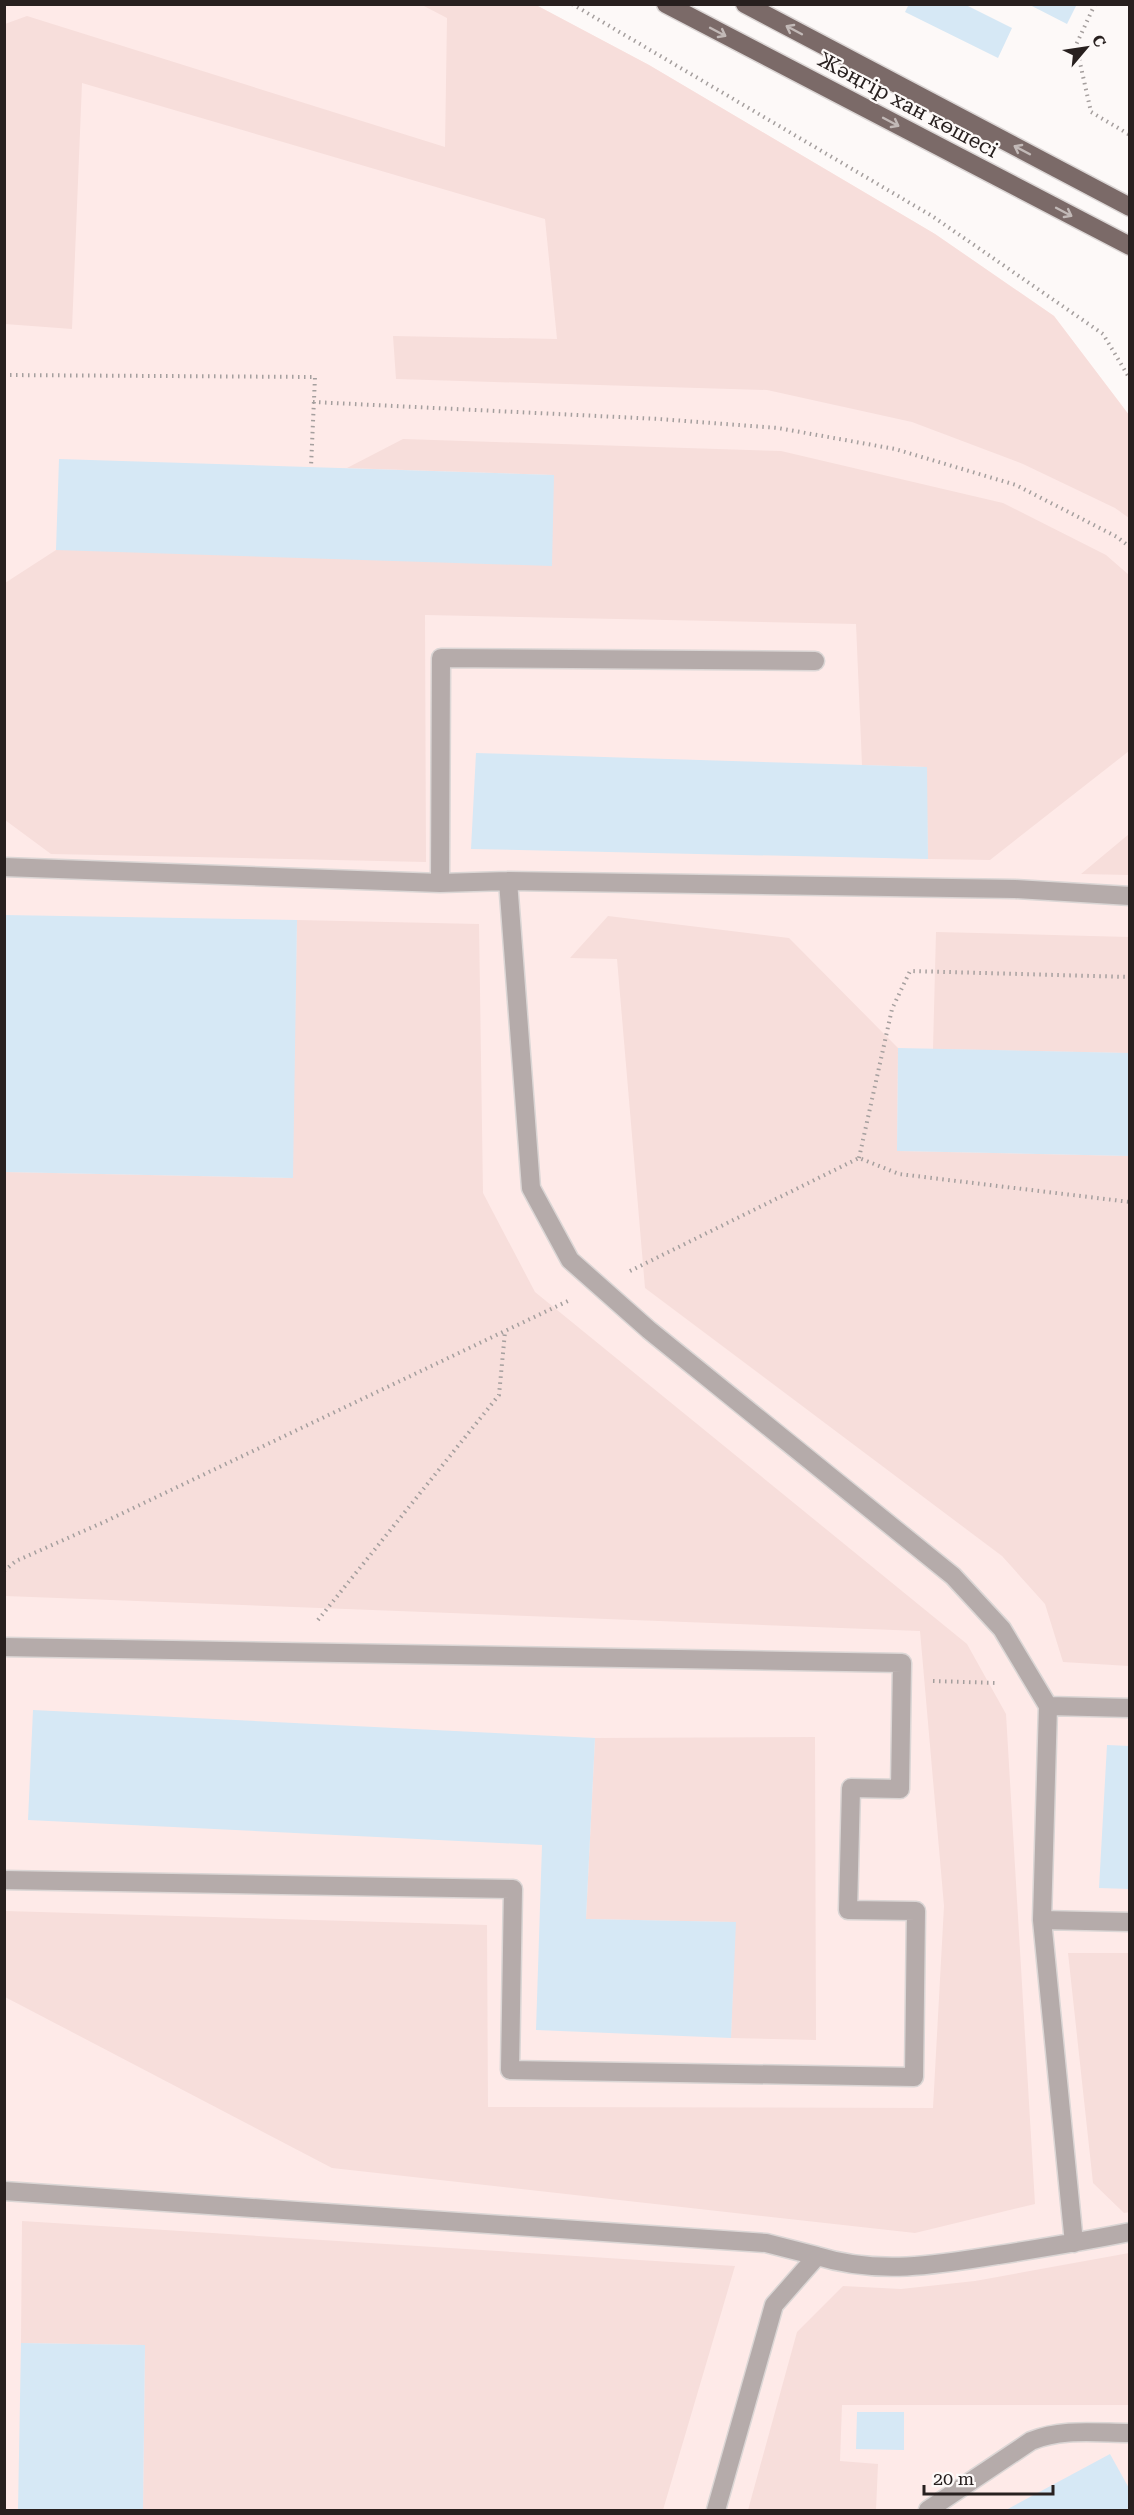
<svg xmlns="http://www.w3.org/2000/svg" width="1134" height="2515" font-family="'Roboto Serif',serif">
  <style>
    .built { fill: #feeae8 }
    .green { fill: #f7dedb }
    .building { fill: #d6e8f5 }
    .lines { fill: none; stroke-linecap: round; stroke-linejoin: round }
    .service-casing { stroke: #dbd6d5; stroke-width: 21 }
    .primary-casing { stroke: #dbd6d5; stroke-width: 21 }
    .path { stroke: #a59f9e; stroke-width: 4; stroke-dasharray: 1.5 4.5; stroke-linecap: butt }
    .service { stroke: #b5abaa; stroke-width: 18 }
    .primary { stroke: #7b6a68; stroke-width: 18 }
    .oneway { stroke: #c2b9b7 }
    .labels { text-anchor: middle; stroke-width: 4.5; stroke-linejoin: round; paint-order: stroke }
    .street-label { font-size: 21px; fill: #28201f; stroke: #fdf9f8 }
  </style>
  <rect width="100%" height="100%" fill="#fdf9f8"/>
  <path class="built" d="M5 5H536L649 65 935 234 1054 316 1129 415V2510H5Z"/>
  <path class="green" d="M422 5H536L649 65 935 234 1054 316 1129 415V518L1115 508 1023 464 912 422 767 390 396 379 393 336 557 339 545 219 82 83 72 329 5 324V24L27 16 445 147 447 18Z
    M403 439 781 451 1003 503 1106 555 1129 575V751L990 860 928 859 926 767 862 765 856 624 425 615 426 862 51 854 5 820V583L56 550 554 475 347 468Z
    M1129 834V875L1081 874Z
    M608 916 789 938 898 1048 897 1151 1129 1156V1666L1063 1662 1045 1604 1002 1556 645 1288 617 959 570 958Z
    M297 920 479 924 483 1193 535 1292 967 1644 1006 1714 1035 2204 915 2233 332 2168 5 1997V1911L487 1925 488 2107 933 2108 944 1906 920 1631 5 1596V1172L292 1178Z
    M936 932 1129 937V1053L933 1049Z
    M815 1737 816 2040 731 2038 735 1922 586 1919 595 1738Z
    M1068 1953H1129L1130 2212 1124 2213 1093 2183Z
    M22 2221 735 2266 663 2510H143L145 2345 21 2343Z
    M1129 2253V2405H842L840 2461 878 2464 876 2510H748L797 2332 843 2286 901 2289 975 2281Z"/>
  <path class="building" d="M909 4H964L1012 28 998 58 905 12Z
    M1028 4H1077L1067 24Z
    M59 459 554 475 552 566 56 550Z
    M476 753 927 767 928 859 471 849Z
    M4 915 297 920 293 1178 4 1172Z
    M898 1048 1130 1053V1156L897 1151Z
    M33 1710 595 1738 586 1919 736 1922 731 2038 536 2030 542 1845 28 1820Z
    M1107 1745 1130 1746V1889L1099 1888Z
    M21 2343 145 2345 143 2510H18Z
    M857 2412H904V2450L856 2449Z
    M1110 2454 1130 2490V2510H1006Z"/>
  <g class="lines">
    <g class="service-casing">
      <path id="service" d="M4 867 440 883 508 881 1015 889 1130 896
        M508 881 531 1188 570 1260 649 1330 953 1576 1002 1629 1048 1706
        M440 883 441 658 815 661
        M4 1647 902 1663 900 1789 851 1788 848 1910 916 1911 914 2077 510 2070 513 1889 4 1880
        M1130 1708 1048 1706 1042 1920 1130 1922
        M1042 1920 1074 2243
        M4 2191 766 2243 817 2256 774 2305 716 2510
        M817 2256C877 2275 937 2265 998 2255 1042 2248 1086 2241 1130 2232
        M928 2510 1031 2441C1062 2428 1097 2433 1130 2433"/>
    </g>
    <g class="primary-casing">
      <path id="primary" d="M666 4 1130 246
        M745 4 1130 207"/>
    </g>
    <path class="path" d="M572 4 932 216 1103 334 1130 379
      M1095 4 1076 45 1091 112 1130 135
      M4 375 315 377 311 467
      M313 402 659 419 778 428 895 449 1016 485 1117 537 1130 547
      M859 1158 892 1009 910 971 1130 977
      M630 1271 859 1158 899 1174 1130 1202
      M4 1571 16 1561 104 1522 570 1300
      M318 1620 499 1395 505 1332
      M933 1681 997 1683"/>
    <use href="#service" class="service"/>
    <use href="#primary" class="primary"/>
  </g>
  <defs><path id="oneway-shaft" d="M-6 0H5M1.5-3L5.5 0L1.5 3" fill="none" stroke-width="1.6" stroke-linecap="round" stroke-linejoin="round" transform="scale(1.5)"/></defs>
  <g class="oneway">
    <use href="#oneway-shaft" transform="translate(794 30) rotate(-152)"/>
    <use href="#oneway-shaft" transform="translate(718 32) rotate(28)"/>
    <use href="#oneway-shaft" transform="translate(891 122) rotate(28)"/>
    <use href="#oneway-shaft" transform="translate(1022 150) rotate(-152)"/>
    <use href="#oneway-shaft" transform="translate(1064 212) rotate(28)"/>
  </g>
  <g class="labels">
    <g class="street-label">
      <text transform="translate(908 105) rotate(28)" y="7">Жәңгір хан көшесі</text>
    </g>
  </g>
  <rect width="1134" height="2515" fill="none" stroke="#28201f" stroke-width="12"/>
  <g transform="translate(1086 48) rotate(61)" stroke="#fdf9f8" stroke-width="4.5" paint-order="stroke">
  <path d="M0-4.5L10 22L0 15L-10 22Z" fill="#28201f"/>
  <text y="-9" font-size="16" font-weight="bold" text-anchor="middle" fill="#28201f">С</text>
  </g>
  <path d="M924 2485v9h129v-9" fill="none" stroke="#28201f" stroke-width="3"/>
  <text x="933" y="2485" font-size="18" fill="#28201f" stroke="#fdf9f8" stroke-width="4.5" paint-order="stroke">20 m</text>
</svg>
